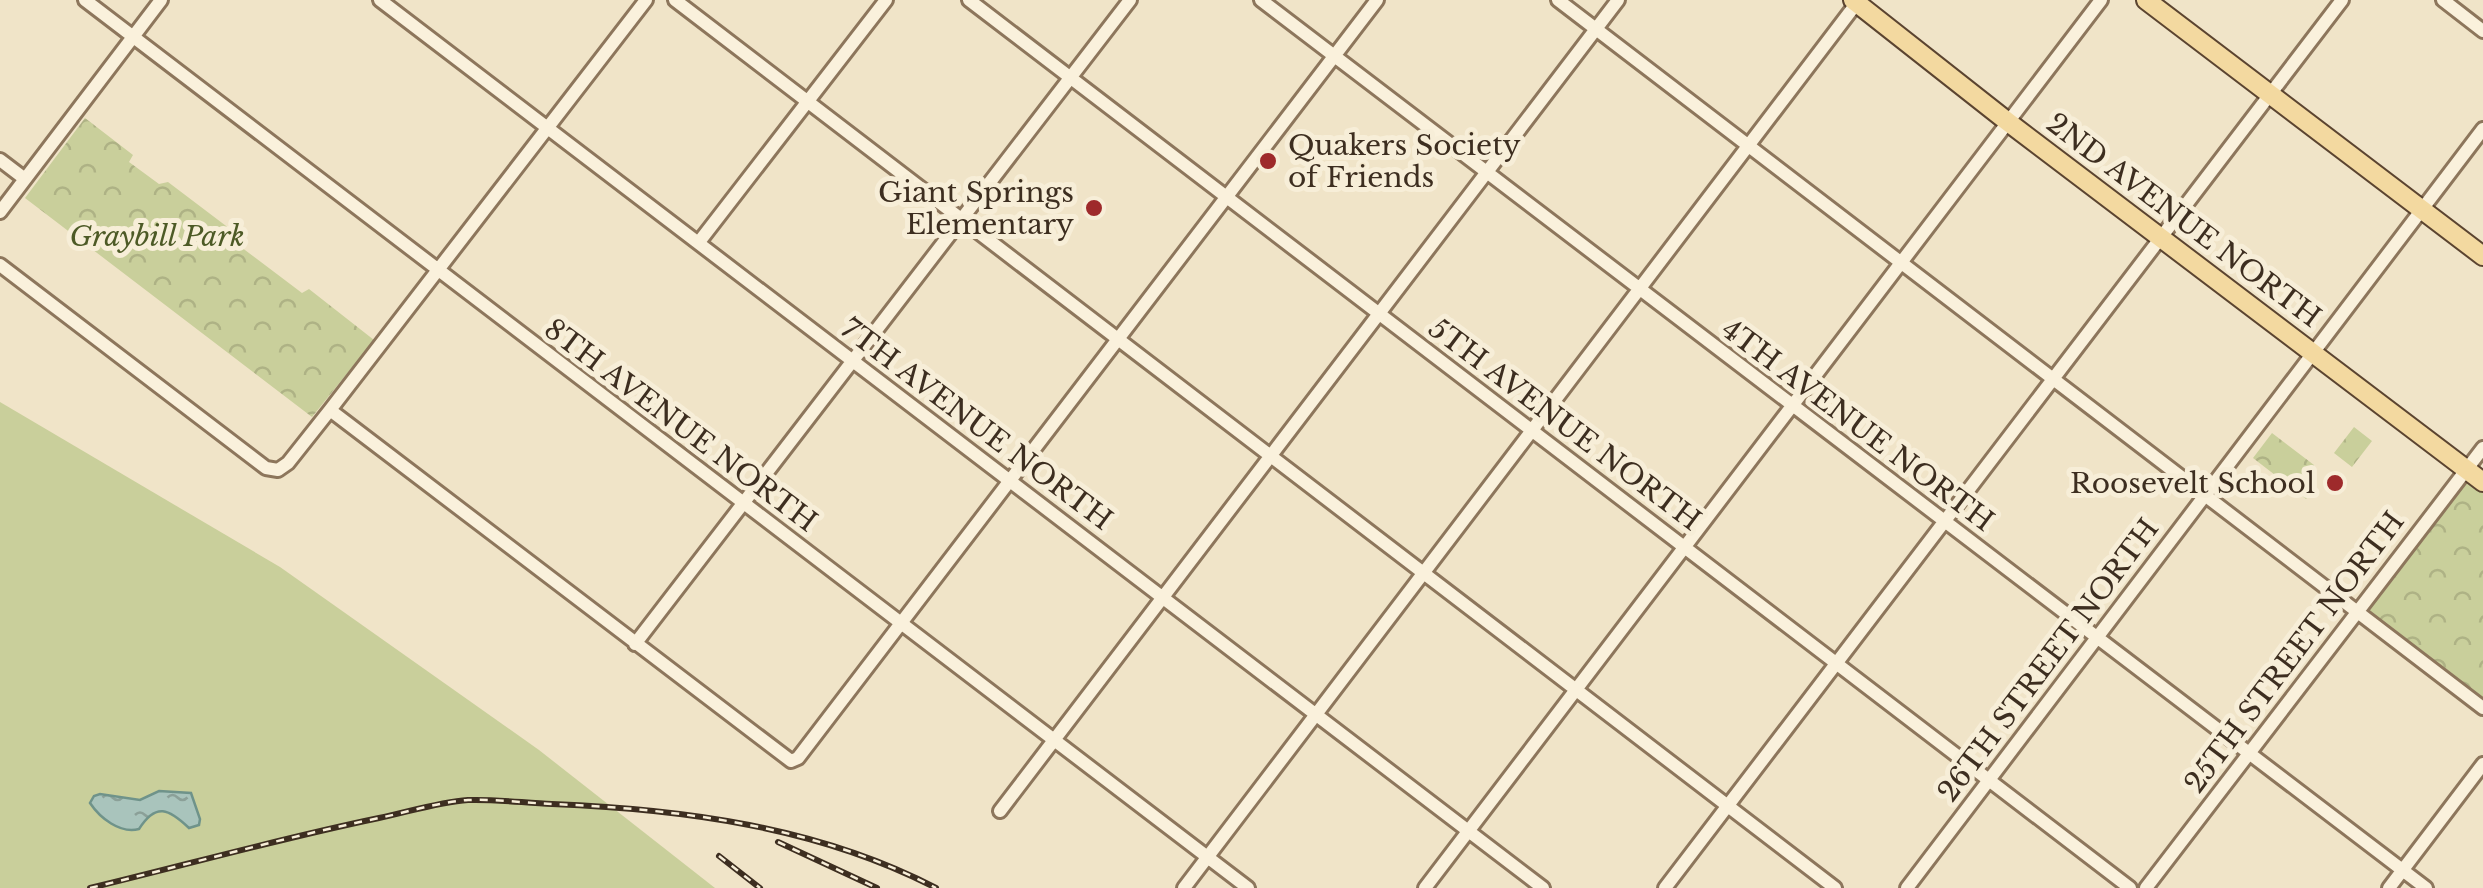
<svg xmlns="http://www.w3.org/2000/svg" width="2483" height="888" font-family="'Libre Baskerville',serif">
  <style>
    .grass { fill: #c9cf9b }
    .park { fill: url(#park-crowns) }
    .water { fill: url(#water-ripples); stroke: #6f938a; stroke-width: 2.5 }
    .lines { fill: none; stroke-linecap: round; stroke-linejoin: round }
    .minor-casing { stroke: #8d765c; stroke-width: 18 }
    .major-casing { stroke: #5b4430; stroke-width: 22 }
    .minor { stroke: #faf1dc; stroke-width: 12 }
    .major { stroke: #f3d9a0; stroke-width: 18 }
    .rail-casing { stroke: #3d2e20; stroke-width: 6 }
    .rail { stroke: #f7eed8; stroke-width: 2.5; stroke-dasharray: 8; stroke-linecap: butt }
    .poi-dot { fill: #9e2a2b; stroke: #f7eed8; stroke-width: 4 }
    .labels { text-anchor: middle; stroke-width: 10; stroke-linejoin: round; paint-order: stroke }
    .poi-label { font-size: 28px; fill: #3d2e20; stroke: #f7eed8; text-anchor: end }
    .street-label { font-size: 28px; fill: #3d2e20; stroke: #f7eed8 }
    .park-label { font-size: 28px; font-style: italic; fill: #4d5a26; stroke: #f7eed8 }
  </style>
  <defs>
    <pattern id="park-crowns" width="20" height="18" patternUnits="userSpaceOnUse" patternTransform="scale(2.5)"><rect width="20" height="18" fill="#c9cf9b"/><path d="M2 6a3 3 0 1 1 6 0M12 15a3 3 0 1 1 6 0" fill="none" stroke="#aeb285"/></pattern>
    <pattern id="water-ripples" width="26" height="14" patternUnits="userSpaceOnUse" patternTransform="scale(2.5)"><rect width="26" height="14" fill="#a9c4bc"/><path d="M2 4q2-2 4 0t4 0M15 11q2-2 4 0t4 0" fill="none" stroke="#8ba098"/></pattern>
  </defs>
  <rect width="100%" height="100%" fill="#f0e4c8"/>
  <path class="grass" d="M0 402 280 567 539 750 715 888H0Z"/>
  <path class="park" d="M85 118 133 155 129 162 159 184 168 182 238 235 237 244 302 293 309 289 374 340 312 417 25 198Z
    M2354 427 2372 441 2352 467 2334 453Z
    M2272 433 2314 465 2315 488 2306 499 2253 458Z
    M2466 470 2483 482V708L2356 612Z"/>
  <path class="water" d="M159 791 191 793 200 819 199 825 189 828C169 809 156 802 139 829 120 834 100 818 90 803L94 796 100 794 140 800Z"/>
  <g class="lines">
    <g class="minor-casing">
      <path id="minor" d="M85 0 1248 888
        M380 0 1543 888
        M675 0 1835 888
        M969 0 2130 888
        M1261 0 2426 888
        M1558 0 2483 708
        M2443 0 2483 31
        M0 160 25 179
        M0 212 161 0
        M699 242 886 0
        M0 265 266 468 278 470 288 463 330 410 646 0
        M330 410 791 761 798 758 1377 0
        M635 644 1130 0
        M1000 811 1618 0
        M1184 888 1859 0
        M1425 888 2101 0
        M1665 888 2342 0
        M1907 888 2483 129
        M2146 888 2483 448
        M2389 888 2483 764"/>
    </g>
    <g class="major-casing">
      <path id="major" d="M1853 0 2008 122 2483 482
        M2146 0 2483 256"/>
    </g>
    <use href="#minor" class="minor"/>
    <use href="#major" class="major"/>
    <g class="rail-casing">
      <path id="rail" d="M778 842 877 888
        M719 856 760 888
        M90 888C186 865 282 838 379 818 408 812 439 802 468 800 496 799 525 803 552 804 683 809 819 827 936 888"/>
    </g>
    <use href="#rail" class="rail"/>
  </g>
  <g class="poi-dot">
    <circle cx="1268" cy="161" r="10"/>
    <circle cx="1094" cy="208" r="10"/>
    <circle cx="2335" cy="483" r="10"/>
  </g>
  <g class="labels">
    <g class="poi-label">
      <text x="1288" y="155" text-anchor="start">Quakers Society<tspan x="1288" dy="32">of Friends</tspan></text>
      <text x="1074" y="202">Giant Springs<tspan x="1074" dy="32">Elementary</tspan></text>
      <text x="2315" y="493">Roosevelt School</text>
    </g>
    <g class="street-label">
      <text transform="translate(2184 220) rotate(37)" y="10">2ND AVENUE NORTH</text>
      <text transform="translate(977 424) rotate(37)" y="10">7TH AVENUE NORTH</text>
      <text transform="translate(1565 424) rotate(37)" y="10">5TH AVENUE NORTH</text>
      <text transform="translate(681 425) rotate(37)" y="10">8TH AVENUE NORTH</text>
      <text transform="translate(1858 425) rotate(37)" y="10">4TH AVENUE NORTH</text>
      <text transform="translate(2294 652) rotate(-53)" y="10">25TH STREET NORTH</text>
      <text transform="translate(2048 660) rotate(-53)" y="10">26TH STREET NORTH</text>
    </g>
    <g class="park-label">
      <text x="157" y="246">Graybill Park</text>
    </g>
  </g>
</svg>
